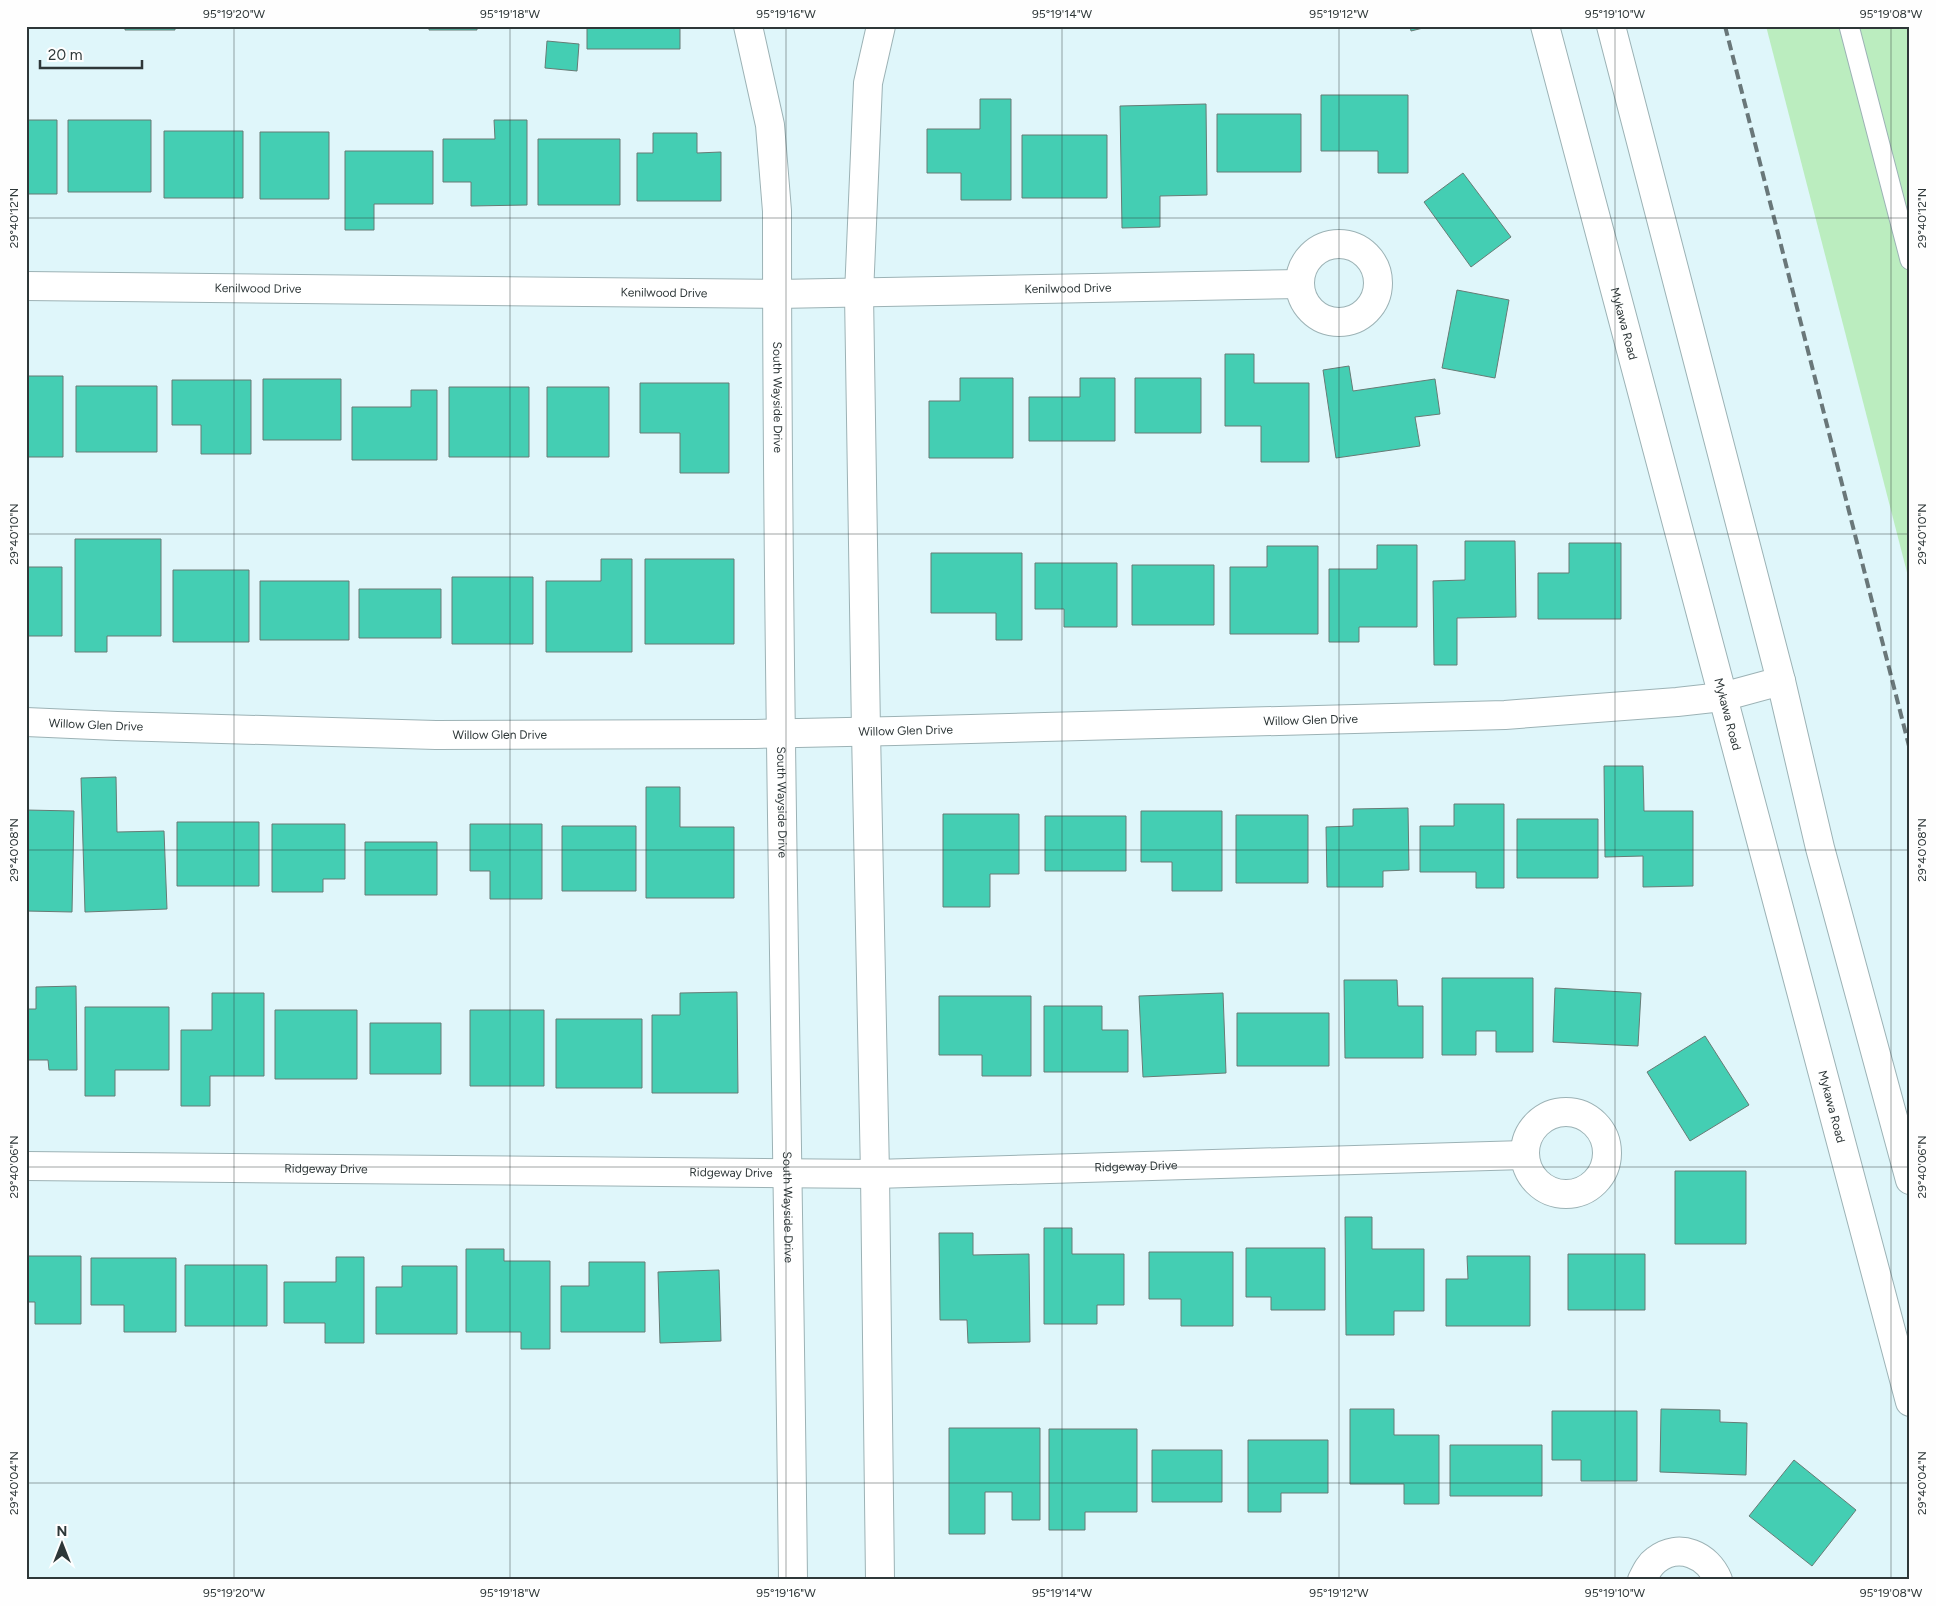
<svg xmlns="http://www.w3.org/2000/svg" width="1936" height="1606" font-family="Figtree,sans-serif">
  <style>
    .green { fill: #bbedbf }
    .building { fill: #44ceb3; stroke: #677b75 }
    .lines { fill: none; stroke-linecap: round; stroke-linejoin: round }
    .lane-casing { stroke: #9cb2b5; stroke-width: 21 }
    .street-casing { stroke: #9cb2b5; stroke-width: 30 }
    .secondary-casing { stroke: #9cb2b5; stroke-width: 30 }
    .lane { stroke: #fff; stroke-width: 19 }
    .street { stroke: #fff; stroke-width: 28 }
    .secondary { stroke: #fff; stroke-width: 28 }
    .rail { stroke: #697779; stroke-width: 4; stroke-dasharray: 10 5; stroke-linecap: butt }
    .ticks { fill: none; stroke: #2e3738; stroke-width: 1; stroke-opacity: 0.45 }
    .labels { text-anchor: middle; stroke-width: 4.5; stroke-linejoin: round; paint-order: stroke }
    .street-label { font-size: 12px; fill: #2e3738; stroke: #fefefe }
    .neatline { fill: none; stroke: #2e3738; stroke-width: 2 }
    .ticks-label { font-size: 12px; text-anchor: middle; fill: #2e3738 }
  </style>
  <rect width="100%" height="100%" fill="#dff6fa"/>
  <path class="green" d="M1766 26H1910V584Z"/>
  <path class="building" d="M125 26H175V30H125Z
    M429 26H477V30H429Z
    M587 26H680V49H587Z
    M1410 26H1431L1411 31Z
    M547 41 579 44 577 71 545 68Z
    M1321 95H1408V173H1378V151H1321Z
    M980 99H1011V200H961V173H927V129H980Z
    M1206 104 1207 195 1160 196V227L1122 228 1120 106Z
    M1217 114H1301V172H1217Z
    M26 120H57V194H28Z
    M68 120H151V192H68Z
    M494 120H527V205L471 206V182H443V139H495Z
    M164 131H243V198H164Z
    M260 132H329V199H260Z
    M653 133H697V153L721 152V201H637V153H653Z
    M1022 135H1107V198H1022Z
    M538 139H620V205H538Z
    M345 151H433V204H374V230H345Z
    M1463 173 1511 237 1471 267 1424 202Z
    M1457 290 1509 300 1495 378 1442 368Z
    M1225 354H1254V383H1309V462H1261V426H1225Z
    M1349 366 1353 391 1435 379 1440 414 1415 417 1420 446 1336 458 1323 370Z
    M26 376H63V457H26Z
    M960 378H1013V458H929V401H960Z
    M1080 378H1115V441H1029V397H1080Z
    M1135 378H1201V433H1135Z
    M263 379H341V440H263Z
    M172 380H251V454H201V425H172Z
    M640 383H729V473H680V433H640Z
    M76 386H157V452H76Z
    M449 387H529V457H449Z
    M547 387H609V457H547Z
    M411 390H437V460H352V407H411Z
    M75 539H161V636H107V652H75Z
    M1465 541H1515L1516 617 1457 618V665H1434L1433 581 1465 580Z
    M1569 543H1621V619H1538V573H1569Z
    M1377 545H1417V627H1359V642H1329V569H1377Z
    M1267 546H1318V634H1230V567H1267Z
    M931 553H1022V640H996V613H931Z
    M601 559H632V652H546V581H601Z
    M645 559H734V644H645Z
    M1035 563H1117V627H1064V609H1035Z
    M1132 565H1214V625H1132Z
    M26 567H62V636H26Z
    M173 570H249V642H173Z
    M452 577H533V644H452Z
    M260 581H349V640H260Z
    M359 589H441V638H359Z
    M1604 766H1643L1644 811H1693V886L1643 887V856L1605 857Z
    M116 777 117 832 164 831 167 909 85 912 81 778Z
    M646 787H680V827H734V898H646Z
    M1454 804H1504V888H1476V872H1420V826H1454Z
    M1408 808 1409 870 1383 871V887H1327L1326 827 1353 826V809Z
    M26 810 74 811 72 912 26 911Z
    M1141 811H1222V891H1172V862H1141Z
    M943 814H1019V874H990V907H943Z
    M1236 815H1308V883H1236Z
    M1045 816H1126V871H1045Z
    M1517 819H1598V878H1517Z
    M177 822H259V886H177Z
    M272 824H345V879H323V892H272Z
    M470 824H542V899H490V871H470Z
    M562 826H636V891H562Z
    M365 842H437V895H365Z
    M1442 978H1533V1052H1496V1031H1476V1055H1442Z
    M1344 980H1397L1398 1006H1423V1058H1345Z
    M76 986 77 1070H49L48 1060H26V1009H36V987Z
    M1555 988 1641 993 1638 1046 1553 1042Z
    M737 992 738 1093H652V1015H680V993Z
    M212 993H264V1076H210V1106H181V1030H212Z
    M1223 993 1226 1073 1143 1077 1139 996Z
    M939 996H1031V1076H982V1055H939Z
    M1044 1006H1102V1030H1128V1072H1044Z
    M85 1007H169V1070H115V1096H85Z
    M275 1010H357V1079H275Z
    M470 1010H544V1086H470Z
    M1237 1013H1329V1066H1237Z
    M556 1019H642V1088H556Z
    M370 1023H441V1074H370Z
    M1705 1036 1749 1105 1690 1141 1647 1072Z
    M1675 1171H1746V1244H1675Z
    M1345 1217H1372V1249H1424V1311H1394V1335H1346Z
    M1044 1228H1072V1254H1124V1305H1097V1324H1044Z
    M939 1233H973V1255L1029 1254 1030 1342 968 1343 967 1320H940Z
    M1246 1248H1325V1310H1271V1297H1246Z
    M466 1249H504V1261H550V1349H521V1332H466Z
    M1149 1252H1233V1326H1181V1299H1149Z
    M1568 1254H1645V1310H1568Z
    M26 1256H81V1324H35V1302H26Z
    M1467 1256H1530V1326H1446V1279H1468Z
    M336 1257H364V1343H325V1323H284V1282H336Z
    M91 1258H176V1332H124V1305H91Z
    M589 1262H645V1332H561V1286H589Z
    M185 1265H267V1326H185Z
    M402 1266H457V1334H376V1287H402Z
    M719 1270 721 1341 660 1343 658 1272Z
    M1350 1409H1394V1435H1439V1504H1404V1484H1350Z
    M1661 1409 1720 1410V1422L1747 1423 1746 1475 1660 1472Z
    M1552 1411H1637V1481H1581V1460H1552Z
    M949 1428H1040V1520H1012V1492H985V1534H949Z
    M1049 1429H1137V1512H1085V1530H1049Z
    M1248 1440H1328V1493H1281V1512H1248Z
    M1450 1445H1542V1496H1450Z
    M1152 1450H1222V1502H1152Z
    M1794 1460 1856 1510 1812 1566 1749 1516Z"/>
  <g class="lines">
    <g class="lane-casing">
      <path id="lane" d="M1849 26 1910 260"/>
    </g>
    <g class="street-casing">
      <g id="street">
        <circle cx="1339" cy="283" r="39"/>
        <path id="s1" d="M26 286 777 294 1300 284"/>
        <path id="s2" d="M26 722 117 726 436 735 755 734 895 731 1505 715 1677 702 1722 697 1781 681"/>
        <circle cx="1566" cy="1153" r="41"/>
        <path id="s3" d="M26 1166 875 1174 1524 1155"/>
        <path d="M1642 1580C1646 1572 1649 1565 1656 1560 1679 1542 1708 1555 1718 1580"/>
      </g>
    </g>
    <g class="secondary-casing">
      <g id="secondary">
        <path id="s4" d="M748 26 770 125 777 211C777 667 788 1123 793 1580"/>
        <path id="s5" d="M1545 26 1910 1402"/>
        <path d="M1611 26 1781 681 1820 848 1910 1180"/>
        <path d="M880 1580 875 1174 866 731 859 294 868 83 881 26"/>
      </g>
    </g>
    <use href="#lane" class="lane"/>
    <use href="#street" class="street"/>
    <use href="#secondary" class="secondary"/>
    <path class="rail" d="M1725 26 1910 750"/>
  </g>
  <path class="ticks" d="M234 26V1580M510 26V1580M786 26V1580M1062 26V1580M1339 26V1580M1615 26V1580M1891 26V1580M26 218H1910M26 534H1910M26 850H1910M26 1167H1910M26 1483H1910"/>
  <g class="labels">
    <g class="street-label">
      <text dy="4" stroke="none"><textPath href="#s1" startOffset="232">Kenilwood Drive</textPath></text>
      <text dy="4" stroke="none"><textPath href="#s1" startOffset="1042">Kenilwood Drive</textPath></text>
      <text dy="4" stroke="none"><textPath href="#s1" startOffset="638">Kenilwood Drive</textPath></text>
      <text dy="4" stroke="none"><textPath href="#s5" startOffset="308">Mykawa Road</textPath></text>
      <text dy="4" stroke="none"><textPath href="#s4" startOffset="374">South Wayside Drive</textPath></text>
      <text dy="4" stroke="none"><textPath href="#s5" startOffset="712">Mykawa Road</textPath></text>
      <text dy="4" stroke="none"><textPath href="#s2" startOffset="1285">Willow Glen Drive</textPath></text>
      <text dy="4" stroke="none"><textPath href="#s2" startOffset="70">Willow Glen Drive</textPath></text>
      <text dy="4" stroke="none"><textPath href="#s2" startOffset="880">Willow Glen Drive</textPath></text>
      <text dy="4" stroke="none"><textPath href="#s2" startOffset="474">Willow Glen Drive</textPath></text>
      <text dy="4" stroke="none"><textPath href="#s4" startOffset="779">South Wayside Drive</textPath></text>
      <text dy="4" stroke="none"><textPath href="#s5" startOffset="1118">Mykawa Road</textPath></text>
      <text dy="4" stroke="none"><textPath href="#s3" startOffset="1110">Ridgeway Drive</textPath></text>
      <text dy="4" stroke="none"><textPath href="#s3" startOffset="300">Ridgeway Drive</textPath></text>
      <text dy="4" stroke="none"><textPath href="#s3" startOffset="705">Ridgeway Drive</textPath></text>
      <text dy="4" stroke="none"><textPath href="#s4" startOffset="1184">South Wayside Drive</textPath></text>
    </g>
  </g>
  <rect width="1936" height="1606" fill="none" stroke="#fefefe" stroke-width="55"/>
  <g transform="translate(62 1544)" stroke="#fefefe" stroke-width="4" paint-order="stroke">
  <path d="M0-4L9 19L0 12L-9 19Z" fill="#2e3738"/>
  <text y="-8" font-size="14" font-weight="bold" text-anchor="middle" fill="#2e3738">N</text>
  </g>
  <path d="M40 60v8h102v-8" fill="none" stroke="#2e3738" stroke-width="2.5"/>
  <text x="48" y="60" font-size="15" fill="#2e3738" stroke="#fefefe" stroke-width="4" paint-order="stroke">20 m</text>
  <rect x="28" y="28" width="1880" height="1550" class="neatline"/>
  <g class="ticks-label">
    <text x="234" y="18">95°19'20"W</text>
    <text x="510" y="18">95°19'18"W</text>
    <text x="786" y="18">95°19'16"W</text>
    <text x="1062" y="18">95°19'14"W</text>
    <text x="1339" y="18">95°19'12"W</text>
    <text x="1615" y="18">95°19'10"W</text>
    <text x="1891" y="18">95°19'08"W</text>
    <text transform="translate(14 218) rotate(-90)" y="4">29°40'12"N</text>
    <text transform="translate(1922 218) rotate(-90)" y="4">29°40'12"N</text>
    <text transform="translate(14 534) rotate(-90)" y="4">29°40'10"N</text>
    <text transform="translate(1922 534) rotate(-90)" y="4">29°40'10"N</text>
    <text transform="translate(14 850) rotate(-90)" y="4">29°40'08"N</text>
    <text transform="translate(1922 850) rotate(-90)" y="4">29°40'08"N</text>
    <text transform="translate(14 1167) rotate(-90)" y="4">29°40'06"N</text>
    <text transform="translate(1922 1167) rotate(-90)" y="4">29°40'06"N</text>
    <text transform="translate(14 1483) rotate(-90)" y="4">29°40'04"N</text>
    <text transform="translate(1922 1483) rotate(-90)" y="4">29°40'04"N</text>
    <text x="234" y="1597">95°19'20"W</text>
    <text x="510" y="1597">95°19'18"W</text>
    <text x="786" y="1597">95°19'16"W</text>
    <text x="1062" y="1597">95°19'14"W</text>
    <text x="1339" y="1597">95°19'12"W</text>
    <text x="1615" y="1597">95°19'10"W</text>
    <text x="1891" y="1597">95°19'08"W</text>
  </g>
</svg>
